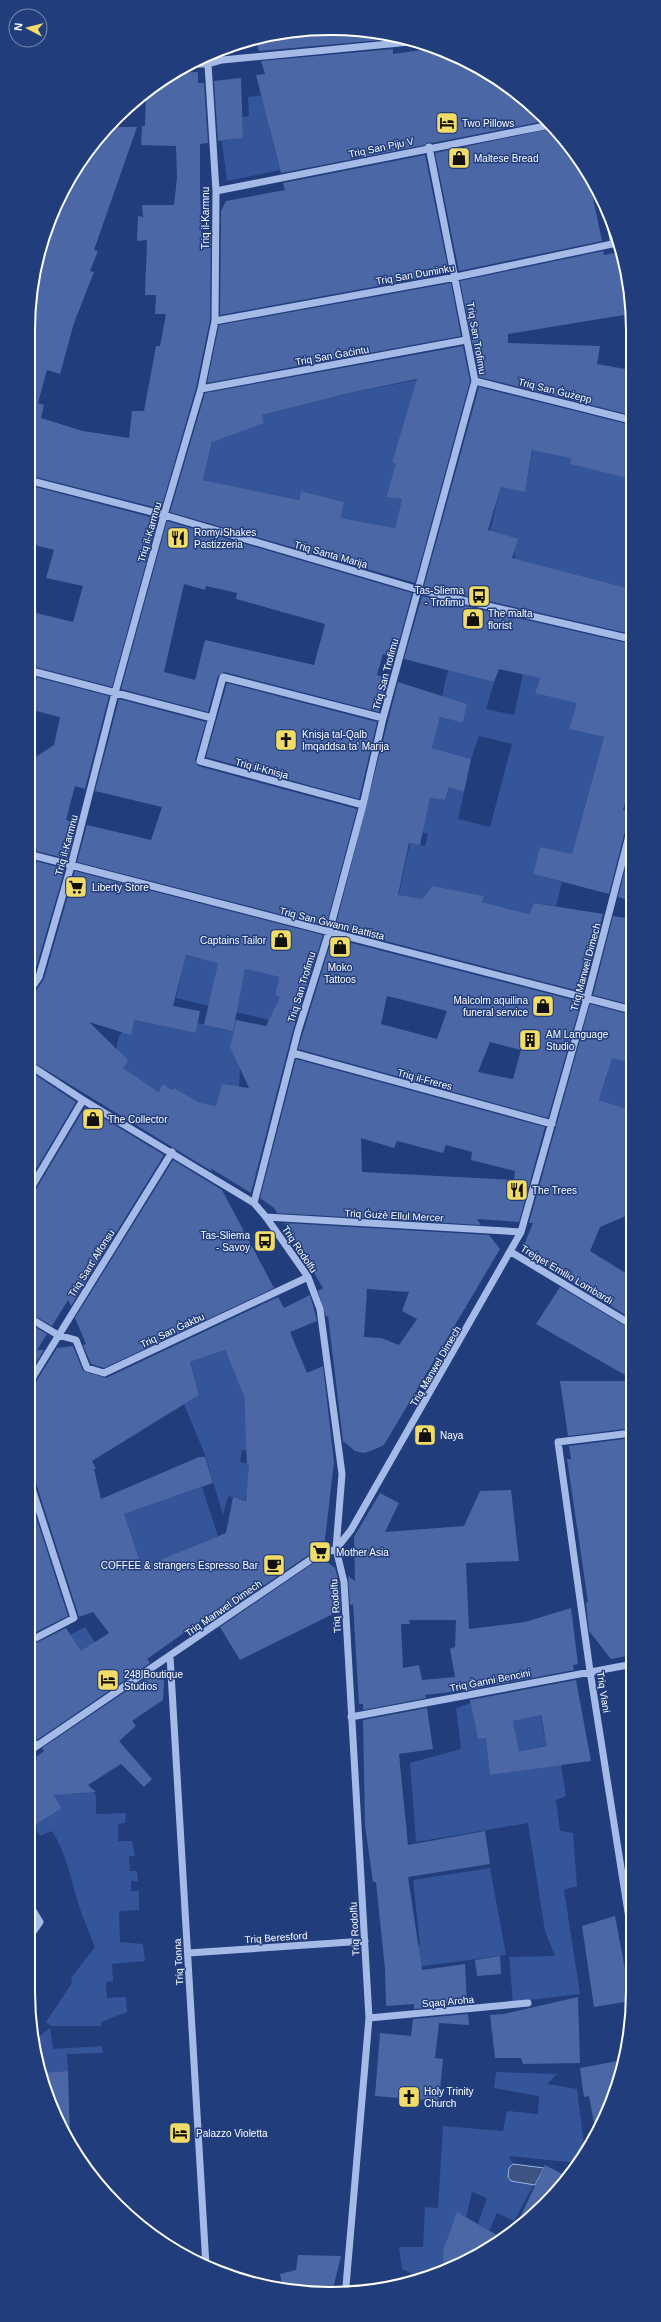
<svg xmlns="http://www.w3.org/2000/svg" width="661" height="2322" font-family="Arial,sans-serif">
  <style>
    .green { fill: #35559a }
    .water { fill: #3f5382; stroke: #99b3e7 }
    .building { fill: #4b67a5; fill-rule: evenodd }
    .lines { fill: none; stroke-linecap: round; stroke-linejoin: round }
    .minor { stroke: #a5bae6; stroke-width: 7 }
    .labels { text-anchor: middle; stroke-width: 3; stroke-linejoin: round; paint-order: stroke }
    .poi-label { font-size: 10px; fill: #fff; stroke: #223d7c; text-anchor: start }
    .street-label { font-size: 10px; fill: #fff; stroke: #223d7c }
    .rim { fill: none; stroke: #fff; stroke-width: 2 }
  </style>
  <rect width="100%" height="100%" fill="#223d7c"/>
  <path class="green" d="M271 94 280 124 269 127 280 170 227 181 222 141 243 138 242 117 249 116 248 97Z
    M433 377 392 463 409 468 405 488 390 484 386 496 402 499 395 528 341 518 344 502 301 491 299 500 203 480 214 436 264 423 262 415 349 393Z
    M575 442 570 464 625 477 631 454V494L629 502 631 503V589L515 559 514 551 490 531 501 487 525 491 534 443 547 453 559 455Z
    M448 670 494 682 486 709 514 715 523 674 540 678 535 693 622 697 574 714 569 729 604 737 572 854 540 848 533 874 562 882 556 906 534 903 529 914 482 902 484 896 433 886 425 900 396 907 410 843 425 846 428 834 417 831 422 808 428 809 430 798 445 800 449 787 464 792 458 819 490 827 512 744 479 736 471 759 432 748 440 717 463 723 467 704 442 696Z
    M181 954 201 959H219L211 996 231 1001 230 1011 176 998 181 976 152 970Z
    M245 969 279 977 275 996 283 998 269 1020 236 1012Z
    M229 1018 236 1020 231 1043 240 1069 239 1087 222 1085 214 1116 229 1132 192 1099 174 1088 172 1090 163 1084 157 1093 120 1072C116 1047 112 1038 134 1020L196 1033 198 1023 226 1030Z
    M596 1054 632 1063V1116L624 1108 599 1100 607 1076 591 1072Z
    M632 1197V1234C623 1220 627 1211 632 1197Z
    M225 1350 244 1396 245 1425 265 1453 242 1450 240 1462 254 1465 245 1500 228 1496 223 1515 205 1455 184 1404 199 1395 190 1362Z
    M202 1487 218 1536 142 1567 124 1514Z
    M85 1627 98 1647 85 1657 70 1635Z
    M536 1694 544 1733 551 1745 488 1756 490 1775 561 1764 566 1796 556 1800 560 1831 573 1833 577 1886 564 1890 580 1994 513 2002 509 1957 555 1956 545 1931 528 1823 416 1842 410 1763 461 1749 456 1708 471 1703 478 1739 515 1731 513 1721 525 1718Z
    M67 1782 70 1794 86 1793 91 1788 96 1796V1814L126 1813 125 1823 118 1824V1841H132L135 1856H129L130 1871H137L138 1881H131V1891H139V1910L119 1911 120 1942 143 1944 145 1961 112 1964 113 1981 106 1982 107 1998 126 1997 127 2012 101 2022V2026H51L46 2022 72 1983 71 1978 95 1947C89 1932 83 1918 78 1903 71 1879 66 1852 52 1831L40 1836 34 1826 62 1808 52 1794Z
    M490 1868 506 1955 401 1969 402 1948 420 1945 413 1880Z
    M50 2028 53 2049 102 2046 103 2053 67 2054 68 2071 41 2073 33 2041Z
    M496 2072 557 2074 547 2084 577 2089 585 2153 578 2163 509 2156 513 2164 509 2168 508 2177 511 2181 534 2184 514 2221 497 2213 489 2231 478 2224 487 2198 472 2192 466 2217 457 2213 447 2240 455 2245 443 2256 442 2270 423 2279 402 2269 399 2247H423L425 2207 438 2208 443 2126 503 2131 507 2111 538 2114 539 2096 494 2088Z"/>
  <path class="water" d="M513 2164 544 2168 535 2185 511 2181 508 2177 509 2168Z"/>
  <path class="building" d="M330 28 389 34 392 39 259 51 255 39 271 34Z
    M393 49V54L430 49 482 68 545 121 432 143 428 142 425 145 281 173 256 75 265 74 261 61Z
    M198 72V83H204L208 143 200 144V189L202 251 211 232 210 320 196 388 161 509 28 475V330L34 272 43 241 56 206 79 163 108 127H137L94 250 98 251 90 271 94 272 74 323 60 374 47 370 38 403 44 405 41 418 83 431 129 438 132 411H144L156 346H160L166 314H155L156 295H145L147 240 137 241 138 216 143 217 142 205H174L177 178 176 146 141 145 142 126H145L146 92 162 79 175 73Z
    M241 78 243 138 218 141 214 81Z
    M554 128 590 183 602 241 459 271 435 153Z
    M425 155 449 273 220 315 221 211 226 201 285 190 283 183Z
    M603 251 604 255 620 252 630 291V314L508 334V343L600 346 597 364 631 370V415L479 377 460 281Z
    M451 283 461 336 207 383 219 325Z
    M463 346 470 381 415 583 170 512 205 393ZM417 379 392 463 396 464 386 497 402 499 395 528 341 518 344 502 301 491 299 500 203 480 212 442 264 423 262 415 349 393Z
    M479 387 631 425V479L570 464 571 458 532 450 525 492 501 487 488 530 518 539 512 558 631 589V634L424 586Z
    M28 485 158 519 112 687 28 665V619L34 620 36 613 73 622 83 586 46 578 54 550 28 543Z
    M167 521 412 593 395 657 383 654 377 675 388 679 379 712 224 672 218 676 208 712 121 689ZM184 584 205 590 206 586 237 593 236 599 325 624 314 665 205 640 195 680 164 672Z
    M422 596 631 644V781L623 810 631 811V823L626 827 609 894 533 874 540 847 572 854 604 737 569 729 577 703 535 693 540 678 499 669 494 682 404 659Z
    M28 675 109 696 85 789 75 786 66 820 77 823 68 859 28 849V762L54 745 60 717 28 709Z
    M398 682 467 704 463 723 440 717 432 748 471 759 464 792 449 787 445 800 430 798 420 845 409 843 398 895 422 899 433 886 484 896 482 902 529 914 534 903 603 914 583 992 335 928Z
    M227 683 377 722 359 799 206 757Z
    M119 699 206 722 195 760 198 766 357 809 326 926 77 862 87 825 151 840 162 807 95 791Z
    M631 847V901L618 897Z
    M28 859 65 869 34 975 28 984Z
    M75 871 323 935 293 1030 251 1193 210 1168 213 1172 28 1059V998L32 996 44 979ZM186 955 218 963 204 1025 233 1031 245 969 279 977 275 996 280 997 266 1026 236 1020 230 1047 249 1088 222 1084 216 1106 200 1103 174 1088 172 1090 163 1084 158 1092 123 1068 128 1060 89 1022 131 1035 134 1020 196 1033 200 1011 173 1006Z
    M613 916 631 919 632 1005 593 995Z
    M332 938 581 1002 548 1118 298 1049ZM387 996 447 1011 437 1039 381 1024ZM490 1042 521 1050 513 1079 478 1072Z
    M590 1004 632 1015V1063L612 1058 599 1100 624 1108 632 1116V1197L626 1216 600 1227 590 1251 632 1277V1319L522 1250 533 1223H529Z
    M296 1059 545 1127 519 1222 477 1219 481 1225 277 1213 274 1208 260 1198ZM361 1138 394 1148 397 1141 443 1153 446 1145 472 1152 471 1160 515 1171 514 1180 362 1172Z
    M28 1070 76 1102 28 1183Z
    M85 1107 164 1155 71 1306 68 1300 52 1326 28 1312V1198L32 1196Z
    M173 1160 222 1190 274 1288 104 1368 91 1364 83 1345 86 1344 75 1318Z
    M284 1223 489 1235 500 1249 384 1445 373 1450 364 1453 355 1451 343 1441 328 1316 326 1317 318 1291 323 1288ZM367 1289 409 1292 402 1311 417 1319 399 1345 381 1338 364 1337Z
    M560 1287 632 1330V1379L536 1324Z
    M310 1295 317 1321 290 1332 307 1373 323 1366 334 1462 324 1548 310 1554 215 1619 212 1613 147 1659 150 1663 37 1740 28 1729V1647L66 1628 81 1651 109 1633 93 1612 79 1617 33 1474 28 1471V1390L32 1388 57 1348 73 1346 83 1371 106 1378 278 1297 284 1308ZM225 1350 244 1396 247 1464H249L246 1501 233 1497 226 1533 142 1567 124 1514 213 1483 205 1457H199L101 1499 94 1469H96L92 1461 199 1395 190 1362Z
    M28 1323 47 1334 37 1350H44L28 1375Z
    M560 1381H632V1428L568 1436Z
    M632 1438V1655L611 1659 589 1631 586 1603 588 1602 567 1459H571L569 1446Z
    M511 1490 519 1561 466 1563 469 1629 525 1622 571 1608 578 1664 573 1665 574 1670 469 1690 425 1695 426 1698 363 1710V1704H359L353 1604 350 1605 348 1576 355 1581 354 1537 380 1493 399 1503 385 1532 464 1526 480 1491ZM409 1620H456L455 1647 450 1649 455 1677 422 1680 419 1665 403 1668 401 1624H410Z
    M28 1492 68 1616 28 1636Z
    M323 1559 335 1568 339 1583 341 1610 240 1660 220 1627 315 1562Z
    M156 1671 164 1681 163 1700 132 1721 136 1726 119 1741 152 1779 144 1787 121 1764 88 1785 96 1792 53 1795 62 1808 34 1826 28 1815V1763L44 1751 42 1748Z
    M576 1680 591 1761 490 1775 486 1738 478 1739 470 1700ZM541 1715 547 1746 519 1751 513 1721Z
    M427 1708 433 1749 399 1754 408 1845 485 1831 490 1864 408 1877 422 1970 465 1964 467 2004 414 2009V2004L386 2006 385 1969 376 1882H373L365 1825 363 1720Z
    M615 1916 631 2001 594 2007 582 1926Z
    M500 1956 501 1974 477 1976 475 1960Z
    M578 1997 580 2063 523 2064 521 2058H495L490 2015 504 2014Z
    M468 2014 469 2025 439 2023 435 2058 443 2059 439 2101 375 2096 380 2033 411 2036 413 2019Z
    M623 2060 612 2090 596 2134 589 2096 584 2097 580 2068Z
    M68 2071 70 2138 51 2107 41 2073Z
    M545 2165 568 2177 558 2191 513 2232Z
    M457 2212 502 2238 442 2270 444 2248Z
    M298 2255 341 2256 332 2293H310L283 2289 280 2274 296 2270Z"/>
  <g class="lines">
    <path class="minor" d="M190 64H208L222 60 410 42
      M216 191 550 125
      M607 211 614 244
      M215 321 456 277 617 243
      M475 381 631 420
      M201 389 466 340
      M28 480 164 515 419 590 631 639
      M28 670 212 718
      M363 805 200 761 223 677 383 718
      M28 854 632 1010
      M28 993 39 977 71 866 115 693 164 515 201 389 215 321 216 191 208 64
      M293 1053 552 1124
      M28 1064 83 1100 254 1203 266 1217 308 1277 320 1309 342 1474 336 1549 344 1582 369 2018 346 2286 350 2292
      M28 1193 83 1100
      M254 1203 298 1031 329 932 363 805 383 718 475 381 429 147
      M266 1217 521 1232
      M511 1252 632 1325
      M28 1317 58 1335 76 1340 87 1368 104 1373 308 1277
      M28 1385 172 1152
      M632 1433 558 1442 590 1671 633 1944
      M28 1476 74 1618 28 1642
      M170 1656 206 2266
      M351 1717 633 1664
      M28 1735 36 1746
      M28 1752 313 1558 336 1549 351 1530 521 1232 587 998 631 828
      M28 1902 40 1922 28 1939
      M188 1953 365 1941
      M369 2018 528 2003"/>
  </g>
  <defs>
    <g id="hotel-square" transform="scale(1.15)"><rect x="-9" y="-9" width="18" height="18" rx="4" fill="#f1dc67" stroke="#223d7c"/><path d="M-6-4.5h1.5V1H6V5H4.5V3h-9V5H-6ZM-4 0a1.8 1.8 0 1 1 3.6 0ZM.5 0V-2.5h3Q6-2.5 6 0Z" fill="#111"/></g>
    <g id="shop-square" transform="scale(1.15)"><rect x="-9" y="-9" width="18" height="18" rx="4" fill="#f1dc67" stroke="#223d7c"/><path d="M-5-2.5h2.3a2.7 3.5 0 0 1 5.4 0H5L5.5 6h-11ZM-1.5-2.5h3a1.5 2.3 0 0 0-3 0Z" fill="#111"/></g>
    <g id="restaurant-square" transform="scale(1.15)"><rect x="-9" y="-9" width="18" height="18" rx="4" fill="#f1dc67" stroke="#223d7c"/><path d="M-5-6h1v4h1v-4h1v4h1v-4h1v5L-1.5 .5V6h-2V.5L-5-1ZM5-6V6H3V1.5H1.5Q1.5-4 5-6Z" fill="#111"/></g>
    <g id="bus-square" transform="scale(1.15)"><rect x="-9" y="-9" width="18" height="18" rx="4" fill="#f1dc67" stroke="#223d7c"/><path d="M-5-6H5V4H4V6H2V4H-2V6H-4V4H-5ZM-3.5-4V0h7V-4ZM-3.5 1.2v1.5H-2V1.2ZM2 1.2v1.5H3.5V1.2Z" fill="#111"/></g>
    <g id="church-square" transform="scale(1.15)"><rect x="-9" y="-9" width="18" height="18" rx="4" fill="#f1dc67" stroke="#223d7c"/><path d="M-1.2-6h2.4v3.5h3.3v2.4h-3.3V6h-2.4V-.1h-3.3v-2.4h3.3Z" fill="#111"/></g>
    <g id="supermarket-square" transform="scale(1.15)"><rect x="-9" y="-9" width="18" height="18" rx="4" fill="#f1dc67" stroke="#223d7c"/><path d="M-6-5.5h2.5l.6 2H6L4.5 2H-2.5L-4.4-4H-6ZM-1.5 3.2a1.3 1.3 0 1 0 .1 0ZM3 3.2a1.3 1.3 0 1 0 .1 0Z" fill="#111"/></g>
    <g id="building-square" transform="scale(1.15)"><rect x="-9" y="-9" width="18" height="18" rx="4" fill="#f1dc67" stroke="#223d7c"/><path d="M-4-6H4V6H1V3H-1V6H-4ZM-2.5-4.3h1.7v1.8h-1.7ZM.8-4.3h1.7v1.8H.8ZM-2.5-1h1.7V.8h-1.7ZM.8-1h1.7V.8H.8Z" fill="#111"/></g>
    <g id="cafe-square" transform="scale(1.15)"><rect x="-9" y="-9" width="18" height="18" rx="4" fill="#f1dc67" stroke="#223d7c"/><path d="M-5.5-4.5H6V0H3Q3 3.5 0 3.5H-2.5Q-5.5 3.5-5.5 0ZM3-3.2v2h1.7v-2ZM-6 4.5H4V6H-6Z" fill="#111"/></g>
  </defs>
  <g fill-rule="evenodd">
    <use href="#hotel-square" x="447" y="123"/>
    <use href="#shop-square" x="459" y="158"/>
    <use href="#restaurant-square" x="178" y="538"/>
    <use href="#bus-square" x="479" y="596"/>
    <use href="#shop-square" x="473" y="619"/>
    <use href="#church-square" x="286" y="740"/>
    <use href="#supermarket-square" x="76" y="887"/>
    <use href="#shop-square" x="281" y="940"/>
    <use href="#shop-square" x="340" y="947"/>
    <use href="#shop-square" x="543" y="1006"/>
    <use href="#building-square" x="530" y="1040"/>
    <use href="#shop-square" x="93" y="1119"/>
    <use href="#restaurant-square" x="517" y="1190"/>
    <use href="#bus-square" x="265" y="1241"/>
    <use href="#shop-square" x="425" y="1435"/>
    <use href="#supermarket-square" x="320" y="1552"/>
    <use href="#cafe-square" x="274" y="1565"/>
    <use href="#hotel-square" x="108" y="1680"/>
    <use href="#church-square" x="409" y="2097"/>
    <use href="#hotel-square" x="180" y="2133"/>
  </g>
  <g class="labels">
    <g class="poi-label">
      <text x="462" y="127">Two Pillows</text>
      <text x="474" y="162">Maltese Bread</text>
      <text x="194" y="536">Romy Shakes<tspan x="194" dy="12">Pastizzeria</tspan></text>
      <text x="464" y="594" text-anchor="end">Tas-Sliema<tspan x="464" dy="12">- Trofimu</tspan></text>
      <text x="488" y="617">The malta<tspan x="488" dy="12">florist</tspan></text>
      <text x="302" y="738">Knisja tal-Qalb<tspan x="302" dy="12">Imqaddsa ta' Marija</tspan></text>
      <text x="92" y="891">Liberty Store</text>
      <text x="266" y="944" text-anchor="end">Captains Tailor</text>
      <text x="340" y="971" text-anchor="middle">Moko<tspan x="340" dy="12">Tattoos</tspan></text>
      <text x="528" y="1004" text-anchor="end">Malcolm aquilina<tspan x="528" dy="12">funeral service</tspan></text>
      <text x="546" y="1038">AM Language<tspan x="546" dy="12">Studio</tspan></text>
      <text x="108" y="1123">The Collector</text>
      <text x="532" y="1194">The Trees</text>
      <text x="250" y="1239" text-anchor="end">Tas-Sliema<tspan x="250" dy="12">- Savoy</tspan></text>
      <text x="440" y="1439">Naya</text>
      <text x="336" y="1556">Mother Asia</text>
      <text x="258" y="1569" text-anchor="end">COFFEE &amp; strangers Espresso Bar</text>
      <text x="124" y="1678">248 Boutique<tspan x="124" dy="12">Studios</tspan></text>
      <text x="424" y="2095">Holy Trinity<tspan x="424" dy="12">Church</tspan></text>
      <text x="196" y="2137">Palazzo Violetta</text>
    </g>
    <g class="street-label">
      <text transform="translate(381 147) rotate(-12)" y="4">Triq San Piju V</text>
      <text transform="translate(205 218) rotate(-90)" y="4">Triq il-Karmnu</text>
      <text transform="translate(415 274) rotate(-10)" y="4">Triq San Duminku</text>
      <text transform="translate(477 338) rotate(80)" y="4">Triq San Trofimu</text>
      <text transform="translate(332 355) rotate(-10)" y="4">Triq San Ġaċintu</text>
      <text transform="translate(555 390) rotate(14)" y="4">Triq San Ġużepp</text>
      <text transform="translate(149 532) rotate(-74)" y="4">Triq il-Karmnu</text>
      <text transform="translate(331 554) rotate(16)" y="4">Triq Santa Marija</text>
      <text transform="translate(385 674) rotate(-75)" y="4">Triq San Trofimu</text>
      <text transform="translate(262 768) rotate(15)" y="4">Triq il-Knisja</text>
      <text transform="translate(66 845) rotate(-75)" y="4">Triq il-Karmnu</text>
      <text transform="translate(332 923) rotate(14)" y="4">Triq San Ġwann Battista</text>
      <text transform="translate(585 967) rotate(-75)" y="4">Triq Manwel Dimech</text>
      <text transform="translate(301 987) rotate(-73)" y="4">Triq San Trofimu</text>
      <text transform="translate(425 1079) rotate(15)" y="4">Triq il-Freres</text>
      <text transform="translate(394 1215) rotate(3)" y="4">Triq Ġużè Ellul Mercer</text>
      <text transform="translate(300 1249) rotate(56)" y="4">Triq Rodolfu</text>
      <text transform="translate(91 1263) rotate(-58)" y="4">Triq Sant' Alfonsu</text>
      <text transform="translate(567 1274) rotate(31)" y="4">Trejqet Emilio Lombardi</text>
      <text transform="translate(172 1330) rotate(-25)" y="4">Triq San Ġakbu</text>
      <text transform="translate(435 1366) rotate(-60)" y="4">Triq Manwel Dimech</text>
      <text transform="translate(335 1606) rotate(-94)" y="4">Triq Rodolfu</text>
      <text transform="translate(223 1608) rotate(-35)" y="4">Triq Manwel Dimech</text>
      <text transform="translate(490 1680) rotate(-11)" y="4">Triq Ġanni Bencini</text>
      <text transform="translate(604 1692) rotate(81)" y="4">Triq Viani</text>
      <text transform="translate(354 1929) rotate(-93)" y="4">Triq Rodolfu</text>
      <text transform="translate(276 1937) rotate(-4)" y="4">Triq Beresford</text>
      <text transform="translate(178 1962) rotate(-93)" y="4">Triq Tonna</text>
      <text transform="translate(448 2001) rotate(-5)" y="4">Sqaq Aroha</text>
    </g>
  </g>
  <path d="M0 0H661V2322H0ZM330 35H331A295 295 0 0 1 626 330V1992A295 295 0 0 1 331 2287H330A295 295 0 0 1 35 1992V330A295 295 0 0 1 330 35Z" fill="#223d7c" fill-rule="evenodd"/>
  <path class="rim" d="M330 35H331A295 295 0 0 1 626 330V1992A295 295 0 0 1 331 2287H330A295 295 0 0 1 35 1992V330A295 295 0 0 1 330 35Z"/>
  <g transform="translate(28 28) rotate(277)"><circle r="19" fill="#223d7c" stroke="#7a8bb0"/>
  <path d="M0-3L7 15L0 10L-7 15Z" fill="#f1dc67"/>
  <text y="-6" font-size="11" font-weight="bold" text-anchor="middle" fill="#ffffff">N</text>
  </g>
</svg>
